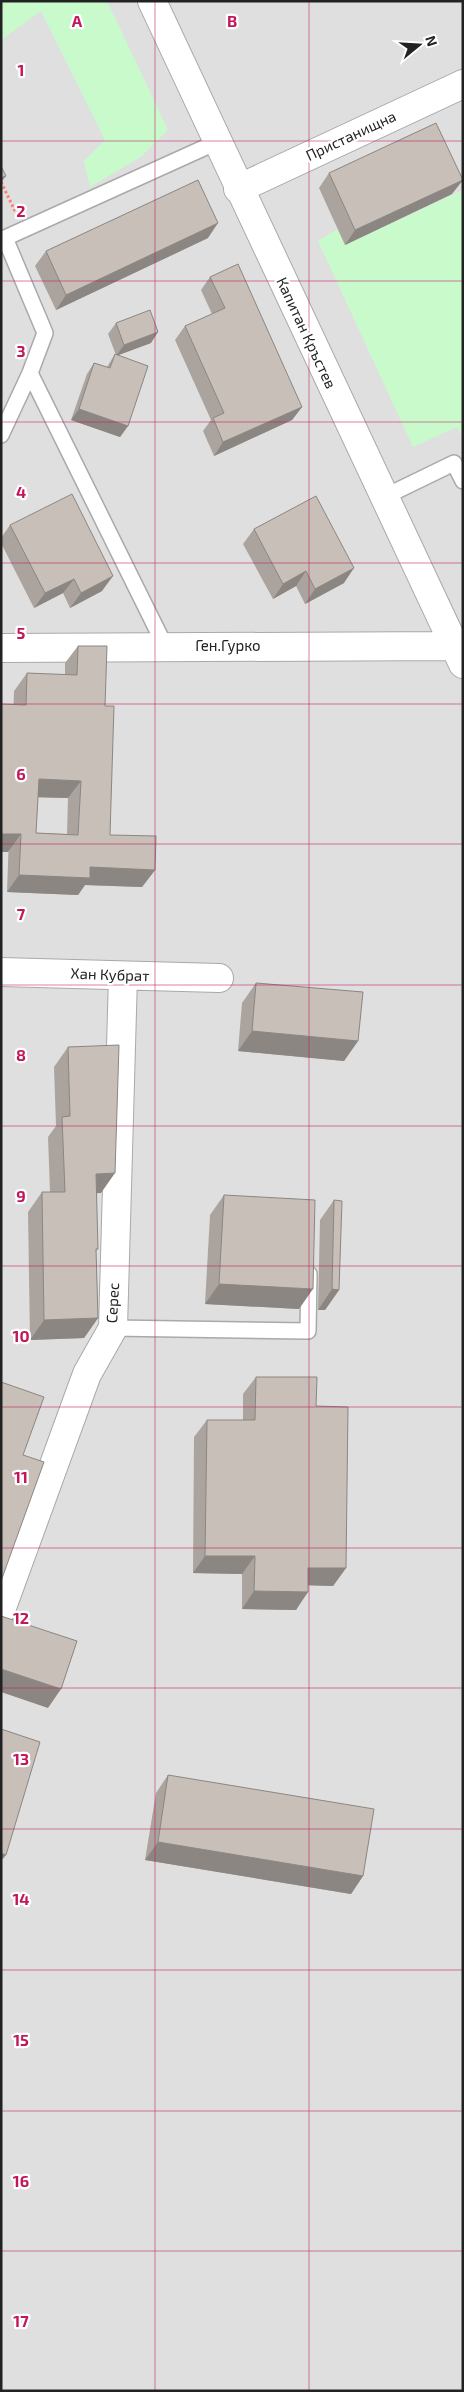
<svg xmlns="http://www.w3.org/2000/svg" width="464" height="2392" font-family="'Exo 2',sans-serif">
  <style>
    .residential { fill: #e0dfdf }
    .park { fill: #c8facc }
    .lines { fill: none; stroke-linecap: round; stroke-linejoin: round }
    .lane-casing { stroke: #a9a9a9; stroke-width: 18 }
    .street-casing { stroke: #a9a9a9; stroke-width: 30 }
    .path { stroke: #fa8072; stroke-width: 3; stroke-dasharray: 2.5 2.5; stroke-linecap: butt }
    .lane { stroke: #fff; stroke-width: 15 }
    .street { stroke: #fff; stroke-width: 28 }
    .wall { fill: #aba49e; fill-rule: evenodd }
    .shaded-wall { fill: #8b8681 }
    .building { fill: #c7bfb8; stroke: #8b8681; fill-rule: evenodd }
    .grid { fill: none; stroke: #c2185b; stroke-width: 1; stroke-opacity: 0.55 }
    .labels { text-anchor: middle; stroke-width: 4.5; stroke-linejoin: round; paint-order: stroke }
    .street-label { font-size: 15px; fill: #222; stroke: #fff }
    .grid-label { font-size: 16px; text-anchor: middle; font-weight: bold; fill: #c2185b; stroke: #fff; stroke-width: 4.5; stroke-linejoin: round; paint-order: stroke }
  </style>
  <rect width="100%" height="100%" fill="#f2efe9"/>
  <path class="residential" d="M1 1H463V2391H1Z"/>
  <path class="park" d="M1 1H107L168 130 142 156 90 187 84 161 105 140 41 11 1 40Z
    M463 190V438L457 427 413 447 318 241 338 229 345 245Z"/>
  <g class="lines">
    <g class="lane-casing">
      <path id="lane" d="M30 373 165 646
        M1 435 30 373 45 333 5 238 217 142
        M384 497 454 463 463 481
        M113 1328 308 1331 309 1274"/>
    </g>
    <g class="street-casing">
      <path id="street" d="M152 1 463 664
        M238 189 463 84
        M1 648 454 646
        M1 972 219 978
        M1 1610 87 1374 113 1328 123 976"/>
    </g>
    <path class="path" d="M1 182 15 211"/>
    <use href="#lane" class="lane"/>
    <use href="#street" class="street"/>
  </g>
  <path class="wall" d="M329 173 452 194 345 245 319 188Z
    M208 238 56 310 35 266 46 251Z
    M210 277 302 407 292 420 214 456 203 431 211 420 175 340 185 326 212 314 201 290Z
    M116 323 151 343 118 355 128 426 120 437 71 420 87 374 94 363 107 367 115 354 116 355 108 334Z
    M10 525 102 591 70 608 63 593 34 608 1 543V538Z
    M254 529 344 583 305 604 296 586 273 599 243 544Z
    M78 646 105 706 110 835 155 870 142 887 85 885 78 895 7 892 14 691 27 673 65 675V663ZM38 797 68 798 67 834 36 833Z
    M256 983 358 1041 344 1061 238 1051 242 1003Z
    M68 1047 101 1193H96L98 1249 96 1251 98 1318 84 1338 30 1340 28 1212 42 1192H50L48 1137 56 1126 54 1067Z
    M224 1195 299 1309 205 1304 210 1215Z
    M334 1200 339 1290 325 1310H318L320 1220Z
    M256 1377 316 1406 346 1568 333 1586 308 1585 296 1610 242 1609V1574L193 1573 194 1437 207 1420H243V1394Z
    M168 1775 363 1876 351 1894 145 1860 156 1793Z"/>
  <path class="shaded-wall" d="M6 176 1 182V178Z
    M463 180 452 194 345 245 355 230Z
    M218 223 208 238 56 310 66 295Z
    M158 332 151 343 116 356 124 345Z
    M302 407 292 420 214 456 223 442Z
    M79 409 128 426 120 437 71 420Z
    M354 568 344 583 305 604 315 589Z
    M306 571 296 586 273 599 283 584Z
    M113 576 102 591 70 608 81 593Z
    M74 579 63 593 34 608 45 593Z
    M39 779 81 781 68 798 26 797Z
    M1 834H21L8 852H1Z
    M90 867 155 870 142 887 85 885 78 895 7 892 19 875Z
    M252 1031 358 1041 344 1061 238 1051Z
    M115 1173 101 1193 82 1194 96 1174Z
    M219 1284 313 1289 299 1309 205 1304Z
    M332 1289 339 1290 325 1310H318Z
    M98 1318 84 1338 30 1340 44 1320Z
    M205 1556H255L242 1574 193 1573Z
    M308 1568H346L333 1586 296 1585Z
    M254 1591 308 1592 296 1610 242 1609Z
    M1 1669 61 1689 48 1708 1 1692Z
    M158 1842 363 1876 351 1894 145 1860Z
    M1 1853 6 1855 1 1861Z"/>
  <path class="building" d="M436 123 463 180 355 230 329 173Z
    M1 166 6 176 1 178Z
    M198 180 218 223 66 295 46 251Z
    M238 264 302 407 223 442 213 418 224 413 185 326 225 308 210 277Z
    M150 310 158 332 124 345 116 323Z
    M115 354 148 366 128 426 79 409 94 363 110 368Z
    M72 494 113 576 81 593 74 579 45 593 10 525Z
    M316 496 354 568 315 589 306 571 283 584 254 529Z
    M78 646H107L105 706H114L110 835 156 836 155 870 90 867V878L19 875 21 834H1V704L26 705 27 673 77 675ZM39 779 81 781 78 835 36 833Z
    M256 983 363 992 358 1041 252 1031Z
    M119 1045 115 1173 96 1174 98 1249H96L98 1318 44 1320 42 1192H65L62 1117 70 1116 68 1047Z
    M224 1195 315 1200 313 1289 219 1284Z
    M334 1200 342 1201 339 1290 332 1289Z
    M256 1377H317L316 1406 348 1407 346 1568H308V1592L254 1591 255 1556H205L207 1420H255Z
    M1 1382 44 1397 23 1455 44 1462 1 1581Z
    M1 1616 77 1641 61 1689 1 1669Z
    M1 1729 40 1742 6 1855 1 1853Z
    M168 1775 374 1809 363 1876 158 1842Z"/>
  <path class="grid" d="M155 1V2391M309 1V2391M1 141H463M1 281H463M1 422H463M1 563H463M1 704H463M1 844H463M1 985H463M1 1126H463M1 1266H463M1 1407H463M1 1548H463M1 1688H463M1 1829H463M1 1970H463M1 2111H463M1 2251H463"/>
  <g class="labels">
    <g class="street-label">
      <text transform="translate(351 136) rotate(-25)" y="5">Пристанищна</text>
      <text transform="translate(306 333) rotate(65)" y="5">Капитан Кръстев</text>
      <text x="228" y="651">Ген.Гурко</text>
      <text transform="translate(110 975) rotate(2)" y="5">Хан Кубрат</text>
      <text transform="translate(113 1303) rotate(-87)" y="5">Серес</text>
    </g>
  </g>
  <g class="grid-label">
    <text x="77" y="27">A</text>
    <text x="232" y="27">B</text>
    <text x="21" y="76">1</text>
    <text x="21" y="217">2</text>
    <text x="21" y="357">3</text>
    <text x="21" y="498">4</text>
    <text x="21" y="639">5</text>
    <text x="21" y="780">6</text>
    <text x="21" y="920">7</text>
    <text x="21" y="1061">8</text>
    <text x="21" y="1202">9</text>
    <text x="21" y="1342">10</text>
    <text x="21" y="1483">11</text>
    <text x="21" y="1624">12</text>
    <text x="21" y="1765">13</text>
    <text x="21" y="1905">14</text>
    <text x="21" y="2046">15</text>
    <text x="21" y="2187">16</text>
    <text x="21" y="2327">17</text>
  </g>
  <rect width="464" height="2392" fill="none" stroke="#222222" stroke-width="5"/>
  <g transform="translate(419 45) rotate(72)" stroke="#ffffff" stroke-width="4" paint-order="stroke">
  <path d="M0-4L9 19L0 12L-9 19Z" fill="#222222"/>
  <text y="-8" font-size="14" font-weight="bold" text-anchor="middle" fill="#222222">N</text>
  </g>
</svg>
